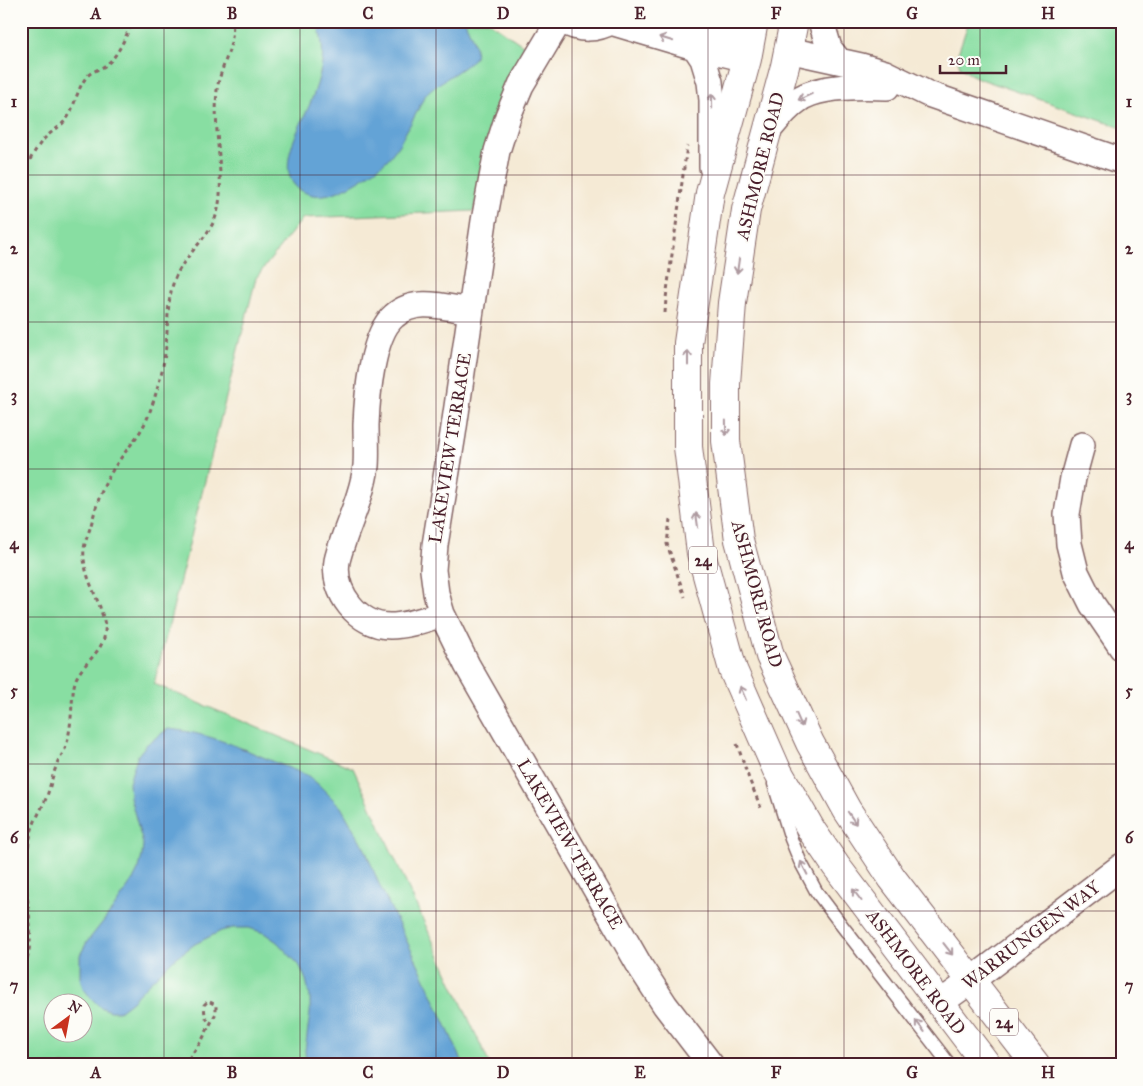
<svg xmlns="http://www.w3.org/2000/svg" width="1143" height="1086" font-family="'IM FELL Great Primer',serif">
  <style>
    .green { fill: #88dea2; stroke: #697e66; fill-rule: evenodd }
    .water { fill: #64a3d6; stroke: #576180 }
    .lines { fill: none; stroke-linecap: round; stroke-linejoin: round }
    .service-casing { stroke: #866666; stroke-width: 15 }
    .minor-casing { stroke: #866666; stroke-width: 28 }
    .primary-casing { stroke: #866666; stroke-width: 30 }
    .path { stroke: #866666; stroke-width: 3; stroke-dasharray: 4 4; stroke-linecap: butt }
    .service { stroke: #fff; stroke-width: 12 }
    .minor { stroke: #fff; stroke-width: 25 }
    .primary { stroke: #fff; stroke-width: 28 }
    .oneway { stroke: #ae9aa0 }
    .grid { fill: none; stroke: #4a1f2b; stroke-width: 1; stroke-opacity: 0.55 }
    .labels { text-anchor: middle; stroke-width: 4; stroke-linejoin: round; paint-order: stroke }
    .shield { fill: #fdfcf7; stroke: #806168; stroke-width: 1 }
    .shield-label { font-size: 16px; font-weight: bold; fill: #4a1f2b }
    .street-label { font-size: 18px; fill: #4a1f2b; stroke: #fdfcf7 }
    .neatline { fill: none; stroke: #4a1f2b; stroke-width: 2 }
    .grid-label { font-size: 16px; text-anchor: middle; font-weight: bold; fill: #4a1f2b }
  </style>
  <rect width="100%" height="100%" fill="#fdfcf7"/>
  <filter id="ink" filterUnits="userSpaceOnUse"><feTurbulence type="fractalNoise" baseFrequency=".02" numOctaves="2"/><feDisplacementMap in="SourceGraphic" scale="10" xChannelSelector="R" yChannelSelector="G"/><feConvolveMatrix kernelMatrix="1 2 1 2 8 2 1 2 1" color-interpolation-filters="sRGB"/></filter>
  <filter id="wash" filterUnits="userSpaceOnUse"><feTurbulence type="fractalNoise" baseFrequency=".0096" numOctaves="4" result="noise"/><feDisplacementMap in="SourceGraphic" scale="20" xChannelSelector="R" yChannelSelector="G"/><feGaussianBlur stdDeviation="1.12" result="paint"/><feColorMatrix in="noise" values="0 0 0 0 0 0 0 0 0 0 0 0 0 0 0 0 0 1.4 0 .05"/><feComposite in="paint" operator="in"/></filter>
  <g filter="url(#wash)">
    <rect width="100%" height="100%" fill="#f5ead5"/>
    <path class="green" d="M21 21H488L527 48C517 68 504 89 496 110 485 143 479 177 474 211L303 218 256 278 154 684 353 768 490 1065H21ZM52 1004H82V1034H52Z
      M969 21H1122V128L978 78 968 73 960 67 957 56Z"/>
    <path class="water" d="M317 21H465C469 32 478 46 475 57 473 63 437 84 430 90 424 96 421 103 418 110 412 121 406 132 400 143 396 149 391 156 386 161 368 176 332 202 309 194 271 182 295 136 306 113 312 100 317 86 320 73 325 56 322 38 317 21Z
      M168 729C217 733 261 758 307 775L319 785 341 807 365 849 379 884 419 966 464 1065H306L305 1050 310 1013V997L306 980 300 966 277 942 264 933 249 928H233L221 931 195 944 173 960 142 990 132 1001 119 1011H110L100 1007 91 998 83 988 80 978V955L87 942 113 909 133 880 139 868 142 856 143 844 130 797 129 783 133 769 138 755 147 744Z"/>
  </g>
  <g filter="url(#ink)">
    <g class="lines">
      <g class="service-casing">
        <path id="service" d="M774 784 791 839 800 861 816 891 843 927 950 1065"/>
      </g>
      <g class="minor-casing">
        <path id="minor" d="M559 21 521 85 508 116 497 151 484 221 453 434 435 545 433 570 436 593 439 604 442 614 467 665 641 968 665 1005 711 1065
          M564 21C579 31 597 30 612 21
          M684 21 751 39
          M821 21 829 48 839 61
          M611 22 688 45 747 59
          M695 47 703 59 710 82 712 100V167
          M788 50 861 66 885 73 928 94 1122 161
          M768 131C777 120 786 108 798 100 819 85 863 86 887 87
          M1082 445 1073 478 1067 514 1069 544 1076 572 1092 604 1122 648
          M442 614C426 619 408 626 390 626 358 626 332 592 337 561 339 552 342 544 345 535 353 513 363 490 366 466 367 453 366 438 366 425 367 397 372 334 394 316 415 297 445 307 470 311
          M940 1003 972 980 1122 866"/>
      </g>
      <g class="primary-casing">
        <path id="primary" d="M754 21 747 59 710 193 688 343V447L701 553 733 670 776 768 812 831 836 866 987 1065
          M794 21 785 66 746 210 732 303 726 384V441L739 540 770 656 810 743 847 810 892 878 1036 1065"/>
      </g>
      <path class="path" d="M21 173C30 162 35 148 45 138 52 131 62 126 68 117 75 105 77 90 85 79 91 70 101 70 107 64 119 55 126 35 133 21
        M665 313 666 298 687 146
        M670 519 667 544 685 597
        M737 744 749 779 761 808
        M21 973C37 944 28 914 26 884 25 867 27 849 31 833 34 820 42 809 47 796 50 787 52 777 56 767 58 761 62 755 65 749 70 735 71 719 72 704 73 695 73 687 76 679 83 663 104 651 105 632 106 624 102 615 100 607 93 589 82 569 84 549 85 541 89 532 91 525 96 507 101 489 111 473 123 452 141 436 149 414 157 392 164 368 166 345 168 324 167 304 173 284 181 258 203 244 214 221 223 201 220 177 219 156 217 134 215 112 217 90 220 67 236 45 232 21
        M90 1065 104 1063 126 1065
        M184 1065 202 1040 216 1013V1005L208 1001 204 1005 205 1016 210 1024"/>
      <use href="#service" class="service"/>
      <use href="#minor" class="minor"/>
      <use href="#primary" class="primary"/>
    </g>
    <defs><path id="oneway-shaft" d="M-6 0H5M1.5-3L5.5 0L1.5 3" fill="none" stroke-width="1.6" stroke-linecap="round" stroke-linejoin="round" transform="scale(1.25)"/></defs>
    <g class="oneway">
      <use href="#oneway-shaft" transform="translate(666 39) rotate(-163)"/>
      <use href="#oneway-shaft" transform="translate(805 97) rotate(156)"/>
      <use href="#oneway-shaft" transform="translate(712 101) rotate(-91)"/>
      <use href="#oneway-shaft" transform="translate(738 266) rotate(98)"/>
      <use href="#oneway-shaft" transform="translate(688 358) rotate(-90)"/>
      <use href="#oneway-shaft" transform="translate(726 428) rotate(89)"/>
      <use href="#oneway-shaft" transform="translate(697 520) rotate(-98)"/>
      <use href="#oneway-shaft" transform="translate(743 693) rotate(-113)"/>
      <use href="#oneway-shaft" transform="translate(799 720) rotate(66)"/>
      <use href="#oneway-shaft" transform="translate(852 818) rotate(56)"/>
      <use href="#oneway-shaft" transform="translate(804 868) rotate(-117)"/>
      <use href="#oneway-shaft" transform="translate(857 895) rotate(-127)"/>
      <use href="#oneway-shaft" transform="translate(948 949) rotate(52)"/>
      <use href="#oneway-shaft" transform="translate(920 1026) rotate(-128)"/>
    </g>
  </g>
  <path class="grid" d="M164 21V1065M300 21V1065M436 21V1065M572 21V1065M708 21V1065M844 21V1065M980 21V1065M21 175H1122M21 322H1122M21 469H1122M21 617H1122M21 764H1122M21 911H1122"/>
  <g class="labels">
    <g class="shield">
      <rect x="689" y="546.5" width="28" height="27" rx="4"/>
      <rect x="990" y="1008.5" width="28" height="27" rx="4"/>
    </g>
    <g class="shield-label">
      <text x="703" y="566">24</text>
      <text x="1004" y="1028">24</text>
    </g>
    <g class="street-label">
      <text transform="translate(760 166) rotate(-76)" y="6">ASHMORE ROAD</text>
      <text transform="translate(450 448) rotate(-81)" y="6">LAKEVIEW TERRACE</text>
      <text transform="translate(757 594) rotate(75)" y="6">ASHMORE ROAD</text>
      <text transform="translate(570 844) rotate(60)" y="6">LAKEVIEW TERRACE</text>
      <text transform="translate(1031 935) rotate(-37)" y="6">WARRUNGEN WAY</text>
      <text transform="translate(916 972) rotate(53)" y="6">ASHMORE ROAD</text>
    </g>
  </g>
  <rect width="1143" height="1086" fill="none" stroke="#fdfcf7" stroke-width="55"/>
  <g transform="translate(68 1018) rotate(32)"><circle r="24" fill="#fdfcf7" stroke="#b5a4a5"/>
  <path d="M0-4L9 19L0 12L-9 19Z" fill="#c8321e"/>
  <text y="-8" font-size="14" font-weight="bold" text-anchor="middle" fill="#4a1f2b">N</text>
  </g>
  <path d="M940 65v8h66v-8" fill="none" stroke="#4a1f2b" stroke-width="2.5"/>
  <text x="948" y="65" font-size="15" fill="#4a1f2b" stroke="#fdfcf7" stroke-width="4" paint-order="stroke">20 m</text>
  <rect x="28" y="28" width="1088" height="1030" class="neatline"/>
  <g class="grid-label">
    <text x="96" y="19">A</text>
    <text x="232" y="19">B</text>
    <text x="368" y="19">C</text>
    <text x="503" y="19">D</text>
    <text x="640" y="19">E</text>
    <text x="776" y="19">F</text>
    <text x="912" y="19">G</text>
    <text x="1048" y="19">H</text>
    <text x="14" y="107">1</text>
    <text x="1129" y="107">1</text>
    <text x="14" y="254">2</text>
    <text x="1129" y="254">2</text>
    <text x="14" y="401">3</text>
    <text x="1129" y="401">3</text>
    <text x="14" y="549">4</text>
    <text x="1129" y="549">4</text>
    <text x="14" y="696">5</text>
    <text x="1129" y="696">5</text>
    <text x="14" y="843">6</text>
    <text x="1129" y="843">6</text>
    <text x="14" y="991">7</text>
    <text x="1129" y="991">7</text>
    <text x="96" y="1078">A</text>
    <text x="232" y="1078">B</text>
    <text x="368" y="1078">C</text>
    <text x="503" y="1078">D</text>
    <text x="640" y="1078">E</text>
    <text x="776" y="1078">F</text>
    <text x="912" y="1078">G</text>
    <text x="1048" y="1078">H</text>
  </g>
</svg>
